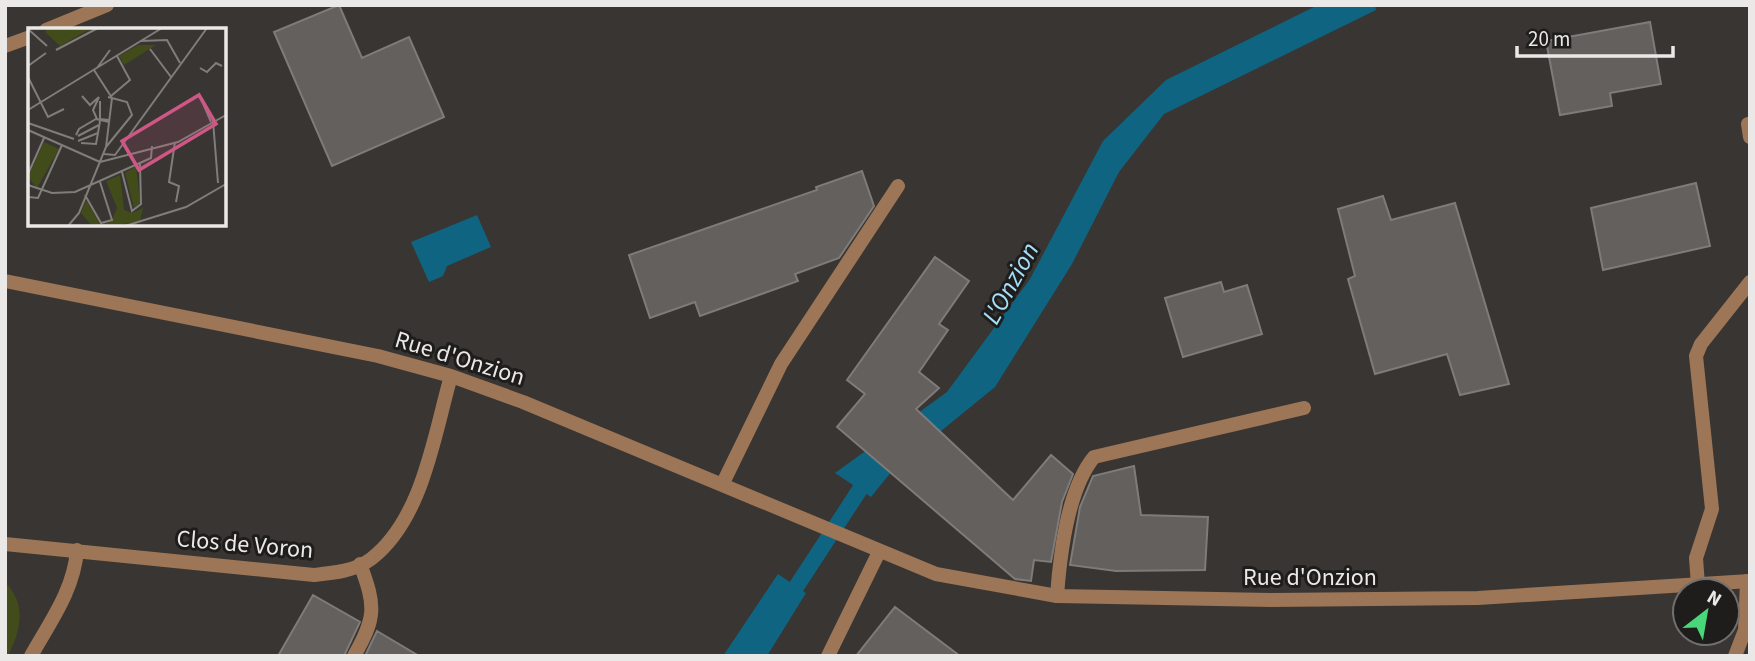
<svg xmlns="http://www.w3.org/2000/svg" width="1755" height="661" font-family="'Source Sans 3',sans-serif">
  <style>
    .green { fill: #424b1a }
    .water { fill: #0f6581 }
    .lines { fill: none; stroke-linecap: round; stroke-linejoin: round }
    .stream { stroke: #0f6581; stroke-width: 16 }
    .building { fill: #64605d; stroke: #7f7b78; stroke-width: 2 }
    .lane { stroke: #9d7657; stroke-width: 14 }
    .street { stroke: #9d7657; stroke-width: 14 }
    .labels { text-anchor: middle; stroke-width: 6; stroke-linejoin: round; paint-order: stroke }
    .street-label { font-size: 24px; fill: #ebe9e7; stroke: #1e1d1b }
    .water-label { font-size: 26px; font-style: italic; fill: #a4e0fa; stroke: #1e1d1b }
    .inset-road { fill: none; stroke: #807d7a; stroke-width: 2 }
    .view { fill: #ce5785; fill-opacity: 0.15; stroke: #ce5785; stroke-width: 3.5 }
    .inset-edge { fill: none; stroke: #ebe9e7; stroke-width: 3.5 }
  </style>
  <rect width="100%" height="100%" fill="#383532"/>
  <path class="green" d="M5 582C27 604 21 630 8 656H5Z"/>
  <path class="water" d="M1318 5H1375L1376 10 1164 114 1119 172 1072 264 995 387 892 471 871 497 835 473 947 392 1030 279 1103 141 1166 80Z
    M477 215 491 247 447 266 443 276 429 282 411 242Z
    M778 574 806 593 767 656H723Z"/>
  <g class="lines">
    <path class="stream" d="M785 604 870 474"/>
  </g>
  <path class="building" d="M339 5 362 58 409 37 444 117 332 166 274 32Z
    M1650 22 1661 84 1610 93 1612 106 1560 115 1546 41Z
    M862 171 874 206 839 258 795 274 798 281 700 316 695 302 650 318 629 255 817 190 816 187Z
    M1696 183 1710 246 1603 270 1591 208Z
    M1383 196 1391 220 1455 203 1509 384 1460 395 1447 354 1375 374 1348 279 1355 276 1338 209Z
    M935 257 969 281 939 324 948 330 919 372 939 388 916 409 1013 500 1051 455 1073 474 1062 502 1051 562 1034 560 1031 581 1015 579 837 427 865 394 847 380Z
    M1221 282 1224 292 1247 285 1262 334 1183 357 1165 298Z
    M1134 466 1141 515 1208 517 1205 570 1116 571 1070 565 1080 507 1093 476Z
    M313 595 360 622 344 656H278Z
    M895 607 960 656H856Z
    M377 631 419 656H365Z"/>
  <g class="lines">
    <path class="lane" d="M1748 124 1750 137
      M723 483 781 364 898 186
      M1698 585 1696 558 1712 509 1696 356 1701 344 1750 282
      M1057 596C1060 555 1067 490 1094 457L1304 408
      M354 656C376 618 376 606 360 564
      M828 656 879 552
      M1735 656 1745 630 1747 581"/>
    <path class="street" d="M46 30 107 5
      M5 46 30 37
      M5 281 378 356 451 376 523 402 936 574 1057 596 1271 600 1478 598 1750 581
      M5 544 314 575C334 573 355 571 371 559 423 519 434 435 451 376
      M31 656C50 622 74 590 77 550"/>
  </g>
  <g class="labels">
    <g class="street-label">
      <text transform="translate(460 358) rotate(17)" y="8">Rue d'Onzion</text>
      <text transform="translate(245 544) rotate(5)" y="8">Clos de Voron</text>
      <text x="1310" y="585">Rue d'Onzion</text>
    </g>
    <g class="water-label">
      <text transform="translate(1010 283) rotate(-61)" y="9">L'Onzion</text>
    </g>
  </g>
  <g transform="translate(28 28)">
    <rect width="198" height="198" fill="#383532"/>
    <path d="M20 0H64L32 18 17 4ZM110 17H128L96 37 91 28ZM16 114 31 121 9 160 0 149ZM108 138 112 175 106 180 97 145ZM92 147 96 182 104 185 115 180 112 193 86 198H64L53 185 58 172 72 196 83 194 89 180 78 153Z" fill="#424b1a"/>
    <path class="inset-road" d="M0 1 19 18M112 13 139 12 152 35M122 21 143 49M28 22 70 0M0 38 18 25M69 40 82 22M172 40 179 44 188 35 194 38M0 49 20 89 36 81M54 68 62 77 71 69M83 68 102 52 89 28M72 73V91L81 92M174 73 183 94M0 82 134 0M69 91 65 82 71 69M185 93 190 155M0 95 46 111M0 102 72 134M48 107 51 101 68 91 81 94M50 108 71 97M50 113 70 105 72 93M147 114 141 154 151 158 148 174M53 115 68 116 70 105M78 119 104 87 99 74 80 69M76 126 87 127 179 0M72 134 150 114 198 87M94 144 104 183 113 176 112 136M0 146 16 110M0 157 24 165 47 164 123 130 124 118M57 167 73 195 84 192 72 154M0 169 10 170 34 117M40 198 51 185 78 119 84 70 66 42M97 198 158 179 198 156"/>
    <path class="view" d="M171 67 188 96 111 142 94 113Z"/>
    <rect width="198" height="198" class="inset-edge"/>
  </g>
  <rect width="1755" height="661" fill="none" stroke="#ebe9e7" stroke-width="14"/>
  <g transform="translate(1706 612) rotate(31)"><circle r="33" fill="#1e1d1b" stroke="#706f6d" stroke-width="2"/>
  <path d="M0-5L12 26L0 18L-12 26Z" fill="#48d779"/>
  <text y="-10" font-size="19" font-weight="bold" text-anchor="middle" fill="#ebe9e7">N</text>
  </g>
  <path d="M1517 46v10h156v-10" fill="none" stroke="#ebe9e7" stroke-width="3.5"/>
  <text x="1528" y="46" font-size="21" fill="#ebe9e7" stroke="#1e1d1b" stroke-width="5" paint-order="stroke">20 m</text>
</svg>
